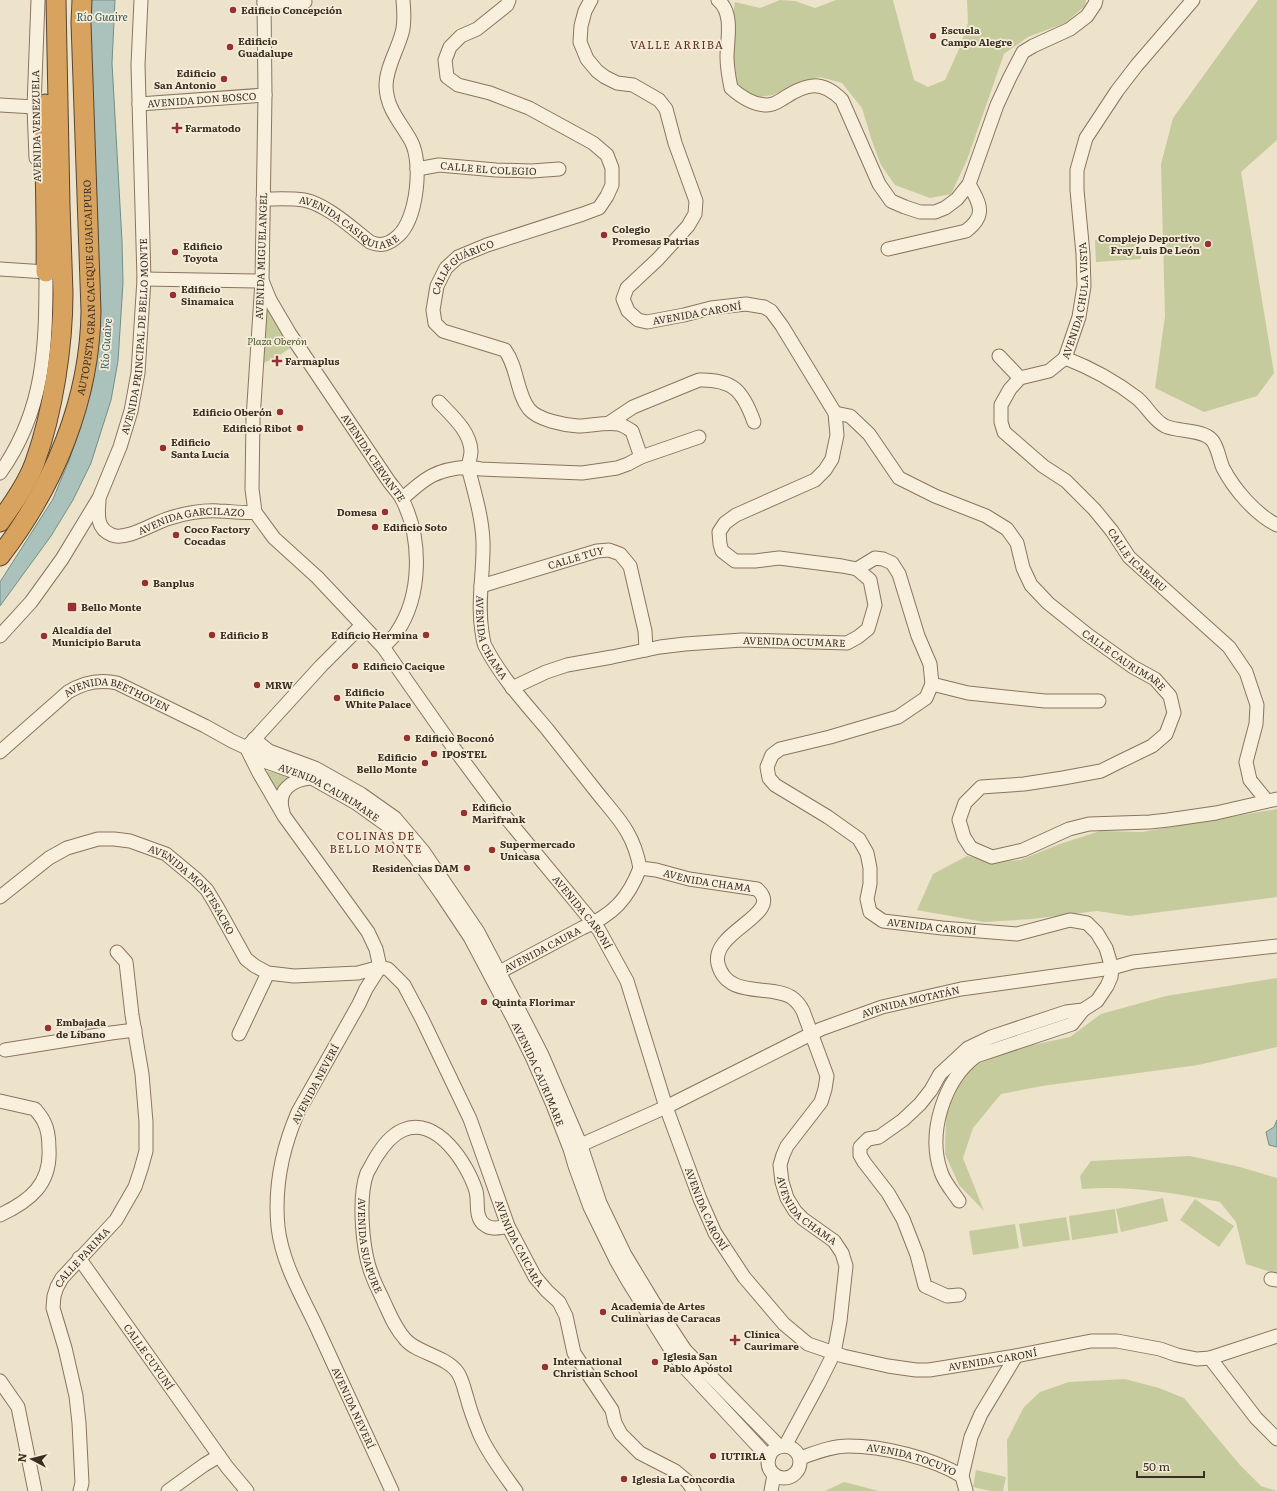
<svg xmlns="http://www.w3.org/2000/svg" width="1277" height="1491" font-family="Literata,serif">
  <style>
    .green { fill: #c6cb9d }
    .water { fill: #aac2bb; stroke: #719088 }
    .lines { fill: none; stroke-linecap: round; stroke-linejoin: round }
    .minor-casing { stroke: #89755f; stroke-width: 15 }
    .highway-casing { stroke: #584432; stroke-width: 21 }
    .minor { stroke: #f8f0dd; stroke-width: 13 }
    .highway { stroke: #d7a35f; stroke-width: 19 }
    .poi-dot { fill: #963131; stroke: #f5edd9; stroke-width: 1.5 }
    .labels { text-anchor: middle; stroke-width: 3.5; stroke-linejoin: round; paint-order: stroke }
    .poi-label { font-size: 10px; font-weight: bold; fill: #3a2e21; stroke: #f5edd9; text-anchor: start }
    .street-label { font-size: 10px; fill: #3a2e21; stroke: #f5edd9 }
    .park-label { font-size: 10px; font-style: italic; fill: #4a5629; stroke: #f5edd9 }
    .water-label { font-size: 11px; font-style: italic; fill: #315957; stroke: #f5edd9 }
    .neighbourhood-label { font-size: 11px; letter-spacing: 1px; fill: #653122; stroke: #f5edd9 }
  </style>
  <rect width="100%" height="100%" fill="#ede3ca"/>
  <path class="green" d="M780 0 795 1 815 8 836 0H893L914 80 928 87 945 80 959 49 968 23 967 0H1086L1085 6 1065 23 1028 37 1004 54 967 160 951 194 930 198 895 185 881 165 872 141 862 108 842 83 820 77 800 82 773 95 758 97 739 88C732 60 730 31 735 2L760 8Z
    M1258 0H1277V140L1241 172 1274 373 1257 396 1204 412 1155 388 1165 316 1161 164 1173 118Z
    M1140 237 1141 259 1096 262 1095 240Z
    M265 299 294 345 280 355 264 363Z
    M267 771 297 778 276 798Z
    M1277 809V897L1130 916 1097 911 1032 919 984 922 917 910 933 874 967 856 992 862 1020 860 1060 844 1100 831 1142 832Z
    M1277 978V1047L1198 1065 1042 1086 1001 1094 973 1128 963 1158 984 1211 959 1185 945 1154 946 1112 961 1077 978 1063 1023 1047 1070 1037 1101 1014 1166 996Z
    M1190 1156 1240 1167 1277 1178V1274L1246 1264 1236 1222 1220 1202C1174 1193 1129 1185 1082 1189L1080 1176 1091 1161Z
    M1163 1198 1168 1221 1121 1232 1116 1209Z
    M1195 1199 1234 1226 1219 1247 1180 1220Z
    M1115 1209 1118 1233 1072 1240 1069 1216Z
    M1066 1217 1070 1240 1023 1247 1019 1224Z
    M1015 1224 1019 1248 973 1255 969 1231Z
    M1125 1379 1159 1388 1184 1398 1240 1465 1261 1486 1277 1491H1008L1007 1440 1024 1407 1040 1392 1069 1382Z
    M976 1470 1006 1477 1003 1491H991L973 1487Z
    M844 1482 879 1491H825Z"/>
  <path class="water" d="M89 0H115L112 63 122 241 123 283 118 361 111 400 91 463 73 500 51 536 0 606V582L53 499 70 458 92 387 96 347Z
    M1277 1120V1147L1269 1145 1266 1132 1274 1127Z"/>
  <g class="lines">
    <g class="minor-casing">
      <g id="minor">
        <path id="s1" d="M264 0 265 95 262 281 253 419 252 489 255 512 274 538 317 577 383 647 453 747 499 809 599 930 627 981 666 1107 700 1199 715 1233 744 1277 784 1324 808 1344 843 1356 888 1366 916 1370H929L1016 1356 1091 1341H1117L1160 1349 1177 1355 1197 1359 1210 1358 1277 1336"/>
        <path d="M718 0C734 13 727 40 727 57 727 67 729 78 731 88 741 97 754 105 767 105 774 105 779 101 784 98 807 83 822 80 842 100L879 184 891 201 905 207 920 212H935L945 208 957 199 969 184 997 105 1010 77 1023 52 1033 46 1070 29 1087 16 1095 4 1096 0"/>
        <path d="M264 2H305"/>
        <path id="s2" d="M139 104 265 95"/>
        <path d="M0 105 34 107"/>
        <path d="M36 158 34 107 38 0"/>
        <path id="s3" d="M417 169 439 165 496 170 532 171 559 169"/>
        <path id="s4" d="M263 199C276 199 291 198 304 200 326 204 352 228 370 242 381 247 389 244 398 236 417 219 423 163 411 141 400 121 387 110 386 86 386 68 397 51 402 33 405 23 404 11 403 0"/>
        <path d="M888 249 966 231C987 215 980 204 969 184"/>
        <path d="M0 269 46 272C46 346 45 410 0 473"/>
        <path d="M144 279 262 281"/>
        <path id="s5" d="M263 283 270 300 290 334 388 480C392 486 399 493 402 499 422 538 422 595 397 632 394 637 388 642 383 647"/>
        <path d="M999 356 1020 378"/>
        <path id="s6" d="M1065 358 1049 371 1020 378 1010 389 1001 405V422L1004 432 1043 466 1066 481 1094 509 1112 531 1129 557 1229 647 1246 672 1257 705 1256 724 1246 762 1250 780 1267 801"/>
        <path id="s7" d="M1065 358 1079 317 1084 286 1083 254 1077 190V170L1086 138 1117 91 1137 65 1193 0"/>
        <path d="M1065 358C1091 368 1115 381 1137 398 1147 406 1153 420 1165 426 1178 432 1202 429 1212 440 1218 447 1219 459 1223 468 1234 489 1255 514 1277 525"/>
        <path id="s8" d="M439 402C452 416 470 431 471 451 471 456 469 462 468 467L481 469 582 473 617 468 628 464 641 457 632 431C627 428 623 425 618 424 604 422 591 426 578 426 564 425 538 420 529 409 516 392 518 368 505 350L443 331 435 323 433 310 437 286 446 268 458 257 487 245 583 214 599 208 607 196 612 185V168L607 155 593 143 529 108 490 93 458 85 447 77 445 60 450 47 461 36 477 29 507 5 509 0"/>
        <path id="s9" d="M835 413 850 416 869 434 899 478 935 496 986 516 1007 529 1017 543 1023 568 1031 585 1048 603 1088 635 1133 667 1155 679 1170 696 1174 713 1166 734 1152 746 1119 762 1101 771 1063 778 1024 784 981 787 965 803 959 820 964 837 971 848 992 857 1023 850 1069 829 1089 824 1150 822 1168 820 1216 813 1277 799"/>
        <path d="M609 423 633 407 699 380C733 379 743 391 754 422"/>
        <path d="M641 457 699 437"/>
        <path id="s10" d="M402 499C425 478 436 469 468 467 474 491 482 516 483 541 484 571 477 602 482 632 483 636 483 642 485 646 501 677 525 703 547 729 562 748 577 767 592 786 615 816 633 829 640 868L656 870 689 879 757 889C786 914 710 931 718 964 727 999 769 984 791 997 797 1001 800 1005 803 1011L827 1076 825 1089 821 1102 787 1146 783 1155 780 1165 782 1182 787 1198 795 1211 803 1219 834 1241 842 1253 846 1266 840 1321 834 1353 819 1383 785 1446"/>
        <path id="s11" d="M99 501C98 514 96 529 112 535 127 541 155 522 170 518 186 513 202 510 219 511 231 511 243 514 255 512"/>
        <path id="s12" d="M857 569 875 558 883 559 892 563 899 574 918 636 930 664 932 684 926 698 898 717 830 737 780 749 772 755 767 767 769 778 775 785 828 817 859 839 867 853 870 868V884L867 899 870 912 883 921 942 928 1017 934 1070 920 1087 923 1097 933 1106 948 1112 968 1111 977 1107 986 1097 1001 1083 1010 1066 1012 991 1037 968 1048 940 1074 931 1090 920 1104 903 1120 879 1137 868 1139 860 1147V1155L864 1162 888 1193 903 1219 917 1255 925 1286 947 1296 959 1295"/>
        <path id="s13" d="M481 586 597 551 609 550 620 554 630 566 645 631 646 650"/>
        <path id="s14" d="M0 636 31 602 62 559 99 498 120 447 131 411 138 373 144 279 138 65 141 0"/>
        <path d="M932 684 968 693 1045 701H1099"/>
        <path id="s15" d="M512 688 546 672 567 665 612 657 660 647 685 644 742 640 847 643 858 637 868 629 875 605 870 580 857 569 842 566 779 558 755 561H735L722 551 720 544 719 532 725 523 736 515 815 480 825 470 832 459 837 435 835 413 782 326 771 311 764 307 746 304 711 308 684 315 647 322 638 320 628 311 623 299 627 288 658 259 688 226 695 214 696 201 675 143 666 109 659 100 633 85 617 83 605 77 597 71 587 59 580 42 581 26 585 11 591 0"/>
        <path d="M254 739 269 751 315 768 361 794 395 818 423 851 478 932 522 1016 542 1055 581 1146 600 1203 625 1255 654 1303 685 1350 780 1447"/>
        <path d="M249 745 321 666 362 625"/>
        <path id="s16" d="M248 751 259 773 284 816 368 932 376 949 380 967 366 989 359 1004 298 1112C282 1149 274 1186 278 1227 282 1263 302 1296 317 1328 342 1383 367 1437 392 1491"/>
        <path id="s17" d="M0 752 68 692C84 682 99 679 117 683L205 726 232 741 247 748 264 761 312 778 356 803 388 826 415 857 442 895 470 937 514 1020 533 1059 553 1105 570 1149 575 1166 590 1207 616 1260 628 1281 676 1358 769 1458"/>
        <path d="M283 812C276 791 291 780 310 778"/>
        <path id="s18" d="M0 897 49 858 67 848 98 839H114L130 841 166 854 196 879 207 890 216 905 246 959 255 966 268 973 294 976 358 973 380 967 388 969 404 985 422 1019 470 1119 508 1226 535 1277 547 1291 559 1302 566 1316 574 1353 612 1410 615 1423 621 1434 640 1453 675 1471 687 1481 694 1491"/>
        <path id="s19" d="M492 976 582 928C613 915 628 899 640 868"/>
        <path d="M239 1034 268 973"/>
        <path d="M5 1050 111 1033 135 1030"/>
        <path d="M0 1101 35 1109C38 1113 42 1117 44 1122 48 1129 49 1141 49 1149 51 1184 30 1201 0 1215"/>
        <path id="s20" d="M574 1148 666 1107 821 1029 882 1007 961 989 1112 968 1133 962 1277 946"/>
        <path d="M959 1201C953 1192 944 1182 941 1172 927 1133 944 1080 976 1056L1072 1024 1083 1010"/>
        <path id="s21" d="M508 1226C500 1228 491 1230 485 1225 474 1218 479 1202 476 1191 468 1165 437 1115 403 1130 391 1135 383 1146 376 1157 373 1162 370 1168 367 1173 358 1197 362 1251 372 1275 375 1284 380 1293 384 1302 390 1315 395 1328 405 1339 416 1353 447 1356 458 1373 463 1381 464 1389 467 1398 470 1410 475 1423 480 1435 489 1455 503 1473 516 1491"/>
        <path id="s22" d="M79 1258 227 1467 247 1491"/>
        <path d="M1271 1279 1277 1280"/>
        <path d="M1210 1358 1256 1418 1277 1439"/>
        <path d="M0 1381 18 1407 35 1491"/>
        <circle cx="784" cy="1462" r="16"/>
        <path id="s23" d="M800 1458C815 1453 831 1446 848 1446 883 1446 932 1458 962 1476L971 1437 981 1414 1016 1356"/>
        <path d="M962 1476 966 1491"/>
        <path id="s24" d="M80 1491 82 1483 79 1423 76 1396 65 1348 53 1308 54 1296 57 1287 62 1278 116 1220 135 1187 141 1169 146 1151V1122L142 1074 132 1015 126 962 117 952"/>
        <path d="M168 1491 204 1465 219 1456"/>
        <path d="M771 1491 774 1475"/>
      </g>
    </g>
    <g class="highway-casing">
      <g id="highway">
        <path d="M45 104C44 160 47 216 46 272"/>
        <path d="M0 522C13 503 27 484 35 462 53 412 63 346 63 293 62 264 61 234 60 205 59 137 57 68 56 0"/>
        <path id="s25" d="M0 556C54 486 90 400 91 311L81 23 82 0"/>
      </g>
    </g>
    <use href="#minor" class="minor"/>
    <use href="#highway" class="highway"/>
  </g>
  <g class="poi-dot">
    <circle cx="233" cy="10" r="4"/>
    <circle cx="933" cy="36" r="4"/>
    <circle cx="230" cy="47" r="4"/>
    <circle cx="224" cy="79" r="4"/>
    <path d="M175 122h4v4h4v4h-4v4h-4v-4h-4v-4h4z"/>
    <circle cx="604" cy="235" r="4"/>
    <circle cx="1208" cy="244" r="4"/>
    <circle cx="175" cy="252" r="4"/>
    <circle cx="173" cy="295" r="4"/>
    <path d="M275 355h4v4h4v4h-4v4h-4v-4h-4v-4h4z"/>
    <circle cx="280" cy="412" r="4"/>
    <circle cx="300" cy="428" r="4"/>
    <circle cx="163" cy="448" r="4"/>
    <circle cx="385" cy="512" r="4"/>
    <circle cx="375" cy="527" r="4"/>
    <circle cx="176" cy="535" r="4"/>
    <circle cx="145" cy="583" r="4"/>
    <rect x="67" y="602" width="10" height="10" rx="2"/>
    <circle cx="212" cy="635" r="4"/>
    <circle cx="426" cy="635" r="4"/>
    <circle cx="44" cy="636" r="4"/>
    <circle cx="355" cy="666" r="4"/>
    <circle cx="257" cy="685" r="4"/>
    <circle cx="337" cy="698" r="4"/>
    <circle cx="407" cy="738" r="4"/>
    <circle cx="434" cy="754" r="4"/>
    <circle cx="425" cy="763" r="4"/>
    <circle cx="464" cy="813" r="4"/>
    <circle cx="492" cy="850" r="4"/>
    <circle cx="467" cy="868" r="4"/>
    <circle cx="484" cy="1002" r="4"/>
    <circle cx="48" cy="1028" r="4"/>
    <circle cx="603" cy="1312" r="4"/>
    <path d="M733 1334h4v4h4v4h-4v4h-4v-4h-4v-4h4z"/>
    <circle cx="655" cy="1362" r="4"/>
    <circle cx="545" cy="1367" r="4"/>
    <circle cx="713" cy="1456" r="4"/>
    <circle cx="624" cy="1479" r="4"/>
  </g>
  <g class="labels">
    <g class="poi-label">
      <text x="241" y="14">Edificio Concepción</text>
      <text x="941" y="34">Escuela<tspan x="941" dy="12">Campo Alegre</tspan></text>
      <text x="238" y="45">Edificio<tspan x="238" dy="12">Guadalupe</tspan></text>
      <text x="216" y="77" text-anchor="end">Edificio<tspan x="216" dy="12">San Antonio</tspan></text>
      <text x="185" y="132">Farmatodo</text>
      <text x="612" y="233">Colegio<tspan x="612" dy="12">Promesas Patrias</tspan></text>
      <text x="1200" y="242" text-anchor="end">Complejo Deportivo<tspan x="1200" dy="12">Fray Luis De León</tspan></text>
      <text x="183" y="250">Edificio<tspan x="183" dy="12">Toyota</tspan></text>
      <text x="181" y="293">Edificio<tspan x="181" dy="12">Sinamaica</tspan></text>
      <text x="285" y="365">Farmaplus</text>
      <text x="272" y="416" text-anchor="end">Edificio Oberón</text>
      <text x="292" y="432" text-anchor="end">Edificio Ribot</text>
      <text x="171" y="446">Edificio<tspan x="171" dy="12">Santa Lucía</tspan></text>
      <text x="377" y="516" text-anchor="end">Domesa</text>
      <text x="383" y="531">Edificio Soto</text>
      <text x="184" y="533">Coco Factory<tspan x="184" dy="12">Cocadas</tspan></text>
      <text x="153" y="587">Banplus</text>
      <text x="81" y="611">Bello Monte</text>
      <text x="52" y="634">Alcaldía del<tspan x="52" dy="12">Municipio Baruta</tspan></text>
      <text x="220" y="639">Edificio B</text>
      <text x="418" y="639" text-anchor="end">Edificio Hermina</text>
      <text x="363" y="670">Edificio Cacique</text>
      <text x="265" y="689">MRW</text>
      <text x="345" y="696">Edificio<tspan x="345" dy="12">White Palace</tspan></text>
      <text x="415" y="742">Edificio Boconó</text>
      <text x="442" y="758">IPOSTEL</text>
      <text x="417" y="761" text-anchor="end">Edificio<tspan x="417" dy="12">Bello Monte</tspan></text>
      <text x="472" y="811">Edificio<tspan x="472" dy="12">Marifrank</tspan></text>
      <text x="500" y="848">Supermercado<tspan x="500" dy="12">Unicasa</tspan></text>
      <text x="459" y="872" text-anchor="end">Residencias DAM</text>
      <text x="492" y="1006">Quinta Florimar</text>
      <text x="56" y="1026">Embajada<tspan x="56" dy="12">de Líbano</tspan></text>
      <text x="611" y="1310">Academia de Artes<tspan x="611" dy="12">Culinarias de Caracas</tspan></text>
      <text x="744" y="1338">Clínica<tspan x="744" dy="12">Caurimare</tspan></text>
      <text x="663" y="1360">Iglesia San<tspan x="663" dy="12">Pablo Apóstol</tspan></text>
      <text x="553" y="1365">International<tspan x="553" dy="12">Christian School</tspan></text>
      <text x="721" y="1460">IUTIRLA</text>
      <text x="632" y="1483">Iglesia La Concordia</text>
    </g>
    <g class="street-label">
      <text dy="4" stroke="none"><textPath href="#s2" startOffset="63">AVENIDA DON BOSCO</textPath></text>
      <text transform="translate(36 126) rotate(-91)" y="4">AVENIDA VENEZUELA</text>
      <text dy="4" stroke="none"><textPath href="#s3" startOffset="72">CALLE EL COLEGIO</textPath></text>
      <text dy="4" stroke="none"><textPath href="#s4" startOffset="93">AVENIDA CASIQUIARE</textPath></text>
      <text transform="translate(261 256) rotate(-88)" y="4">AVENIDA MIGUELANGEL</text>
      <text dy="4" stroke="none"><textPath href="#s8" startOffset="599">CALLE GUÁRICO</textPath></text>
      <text dy="4" stroke="none"><textPath href="#s25" startOffset="289">AUTOPISTA GRAN CACIQUE GUAICAIPURO</textPath></text>
      <text dy="4" stroke="none"><textPath href="#s7" startOffset="59">AVENIDA CHULA VISTA</textPath></text>
      <text transform="translate(697 313) rotate(-10)" y="4">AVENIDA CARONÍ</text>
      <text dy="4" stroke="none"><textPath href="#s14" startOffset="338">AVENIDA PRINCIPAL DE BELLO MONTE</textPath></text>
      <text dy="4" stroke="none"><textPath href="#s5" startOffset="207">AVENIDA CERVANTE</textPath></text>
      <text dy="4" stroke="none"><textPath href="#s11" startOffset="122">AVENIDA GARCILAZO</textPath></text>
      <text dy="4" stroke="none"><textPath href="#s13" startOffset="99">CALLE TUY</textPath></text>
      <text dy="4" stroke="none"><textPath href="#s6" startOffset="297">CALLE ICABARU</textPath></text>
      <text dy="4" stroke="none"><textPath href="#s10" startOffset="250">AVENIDA CHAMA</textPath></text>
      <text dy="4" stroke="none"><textPath href="#s15" startOffset="289">AVENIDA OCUMARE</textPath></text>
      <text dy="4" stroke="none"><textPath href="#s9" startOffset="396">CALLE CAURIMARE</textPath></text>
      <text dy="4" stroke="none"><textPath href="#s17" startOffset="143">AVENIDA BEETHOVEN</textPath></text>
      <text dy="4" stroke="none"><textPath href="#s17" startOffset="381">AVENIDA CAURIMARE</textPath></text>
      <text dy="4" stroke="none"><textPath href="#s10" startOffset="598">AVENIDA CHAMA</textPath></text>
      <text dy="4" stroke="none"><textPath href="#s18" startOffset="229">AVENIDA MONTESACRO</textPath></text>
      <text dy="4" stroke="none"><textPath href="#s1" startOffset="1031">AVENIDA CARONÍ</textPath></text>
      <text dy="4" stroke="none"><textPath href="#s12" startOffset="623">AVENIDA CARONÍ</textPath></text>
      <text dy="4" stroke="none"><textPath href="#s19" startOffset="57">AVENIDA CAURA</textPath></text>
      <text dy="4" stroke="none"><textPath href="#s20" startOffset="368">AVENIDA MOTATÁN</textPath></text>
      <text dy="4" stroke="none"><textPath href="#s17" startOffset="741">AVENIDA CAURIMARE</textPath></text>
      <text transform="translate(315 1084) rotate(-62)" y="4">AVENIDA NEVERÍ</text>
      <text dy="4" stroke="none"><textPath href="#s1" startOffset="1355">AVENIDA CARONÍ</textPath></text>
      <text dy="4" stroke="none"><textPath href="#s10" startOffset="1076">AVENIDA CHAMA</textPath></text>
      <text dy="4" stroke="none"><textPath href="#s18" startOffset="773">AVENIDA CAICARA</textPath></text>
      <text dy="4" stroke="none"><textPath href="#s21" startOffset="297">AVENIDA SUAPURE</textPath></text>
      <text dy="4" stroke="none"><textPath href="#s24" startOffset="247">CALLE PARIMA</textPath></text>
      <text dy="4" stroke="none"><textPath href="#s22" startOffset="121">CALLE CUYUNÍ</textPath></text>
      <text dy="4" stroke="none"><textPath href="#s1" startOffset="1715">AVENIDA CARONÍ</textPath></text>
      <text dy="4" stroke="none"><textPath href="#s16" startOffset="736">AVENIDA NEVERÍ</textPath></text>
      <text dy="4" stroke="none"><textPath href="#s23" startOffset="115">AVENIDA TOCUYO</textPath></text>
    </g>
    <g class="park-label">
      <text x="277" y="345">Plaza Oberón</text>
    </g>
    <g class="water-label">
      <text x="102" y="21">Río Guaire</text>
      <text transform="translate(106 344) rotate(-86)" y="4">Río Guaire</text>
    </g>
    <g class="neighbourhood-label">
      <text x="677" y="49">VALLE ARRIBA</text>
      <text x="376" y="840">COLINAS DE<tspan x="376" dy="13">BELLO MONTE</tspan></text>
    </g>
  </g>
  <g transform="translate(32 1459) rotate(277)" stroke="#f5edd9" stroke-width="3" paint-order="stroke">
  <path d="M0-3L7 15L0 10L-7 15Z" fill="#3a2e21"/>
  <text y="-6" font-size="11" font-weight="bold" text-anchor="middle" fill="#3a2e21">N</text>
  </g>
  <path d="M1137 1471v6h67v-6" fill="none" stroke="#3a2e21" stroke-width="2"/>
  <text x="1143" y="1471" font-size="12" fill="#3a2e21" stroke="#f5edd9" stroke-width="3" paint-order="stroke">50 m</text>
</svg>
